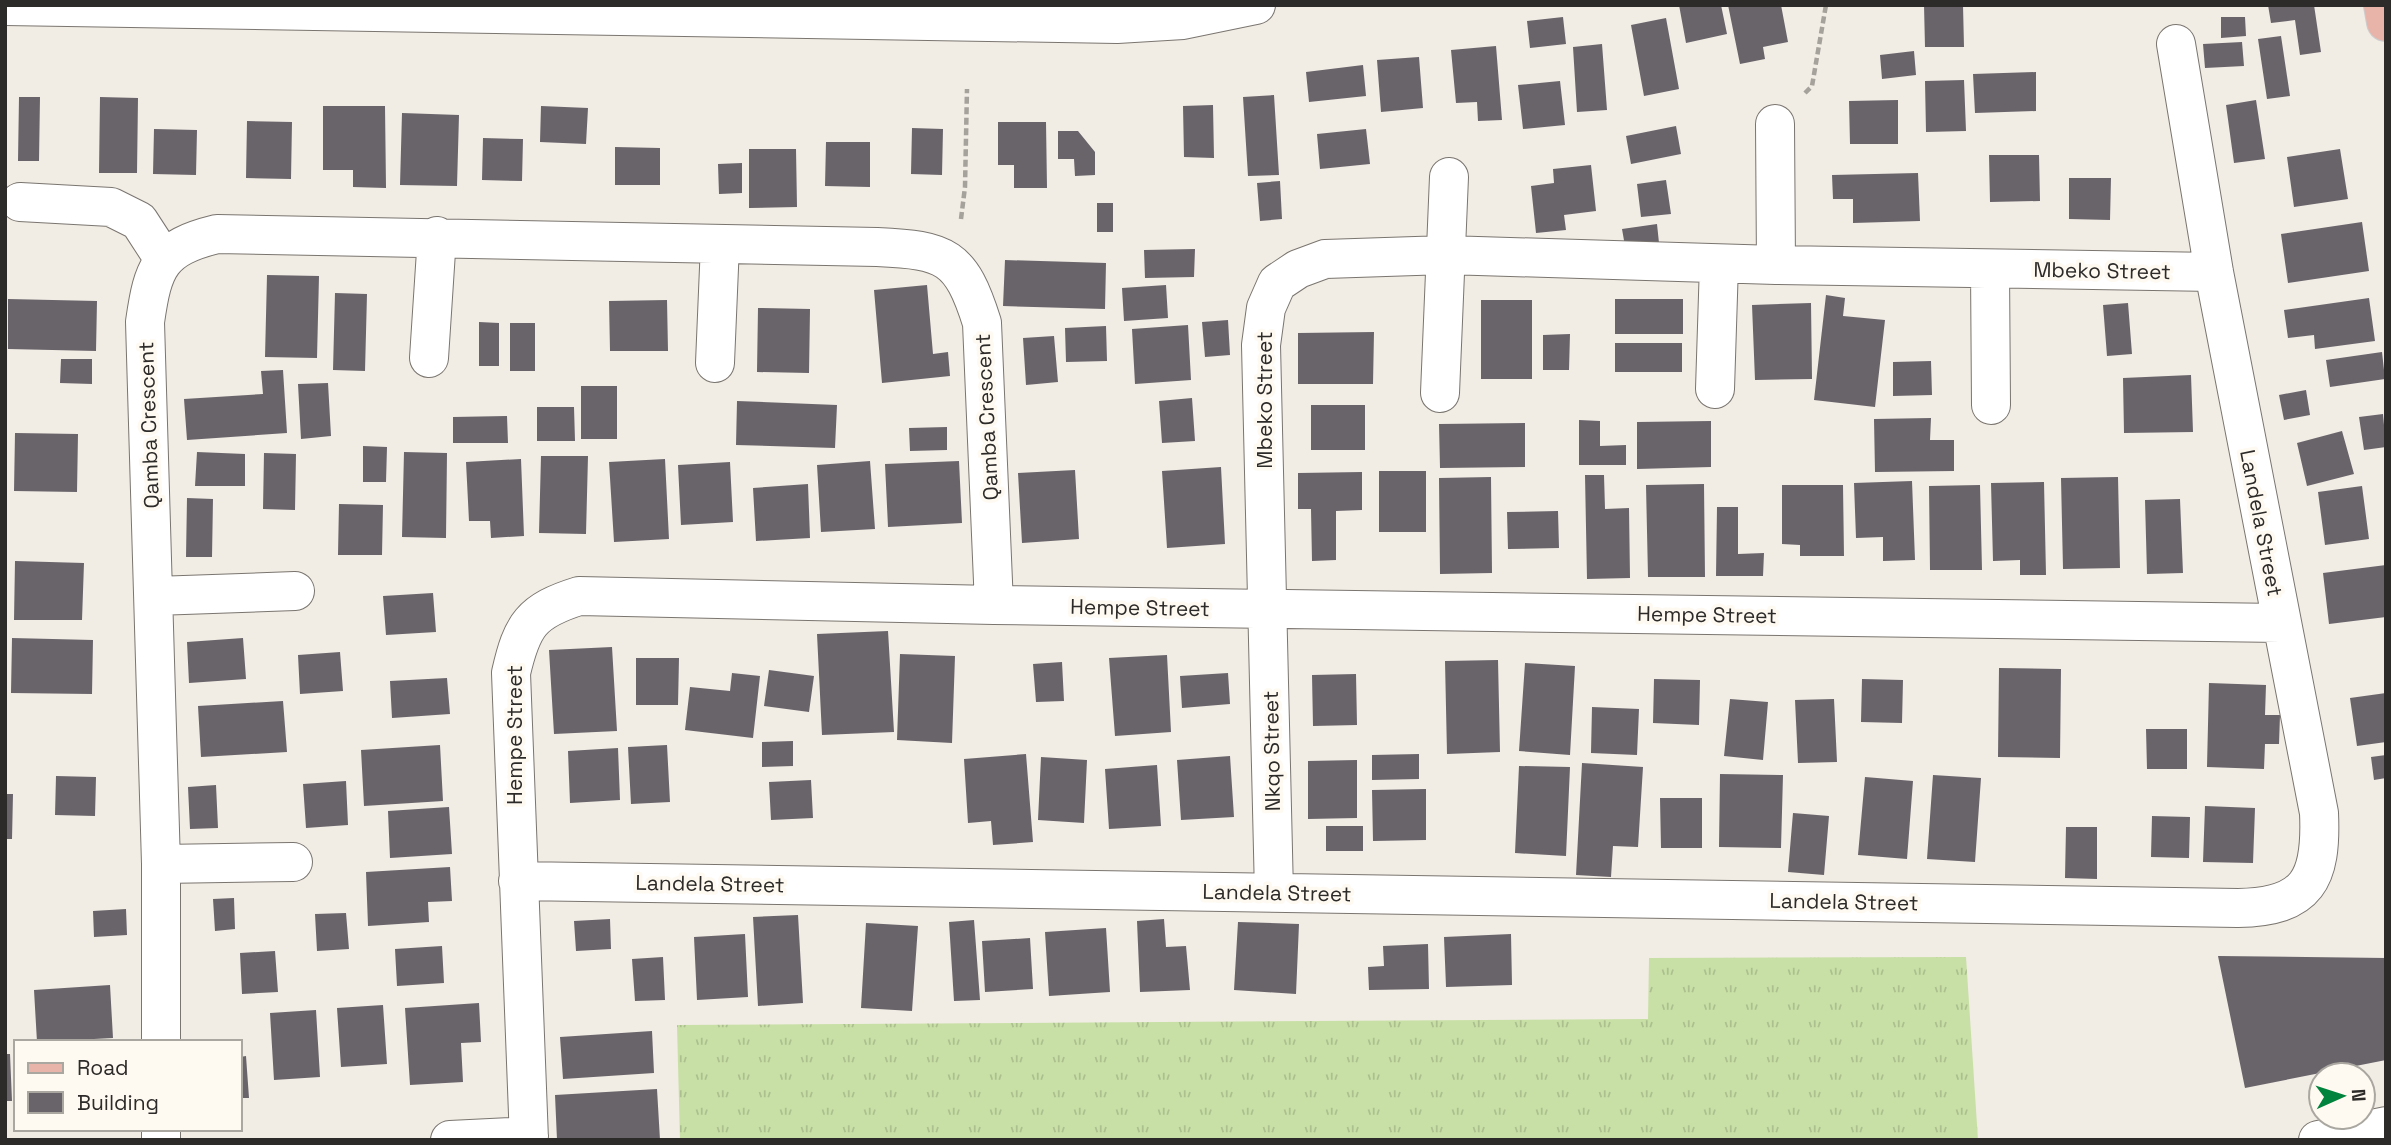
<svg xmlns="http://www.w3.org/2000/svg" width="2391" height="1145" font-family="'Space Grotesk',sans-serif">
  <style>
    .grass { fill: url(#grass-tufts) }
    .building { fill: #69646a }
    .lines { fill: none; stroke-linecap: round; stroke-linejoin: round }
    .minor-casing { stroke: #7a756f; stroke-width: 40 }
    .major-casing { stroke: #cdcccc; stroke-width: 40 }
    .path { stroke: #a5a19b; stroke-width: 4.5; stroke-dasharray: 7 3.5; stroke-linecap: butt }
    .minor { stroke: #fff; stroke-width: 38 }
    .major { stroke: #e8b4aa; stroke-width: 38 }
    .labels { text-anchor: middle; stroke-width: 7; stroke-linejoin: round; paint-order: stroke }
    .street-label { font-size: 21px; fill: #2d2b29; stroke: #fef9f1 }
  </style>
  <defs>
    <pattern id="grass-tufts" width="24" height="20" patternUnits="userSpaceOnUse" patternTransform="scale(1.75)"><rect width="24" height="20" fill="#c8e0a6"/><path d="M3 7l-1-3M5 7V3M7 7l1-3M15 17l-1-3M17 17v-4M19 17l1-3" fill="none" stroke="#acc08f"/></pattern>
  </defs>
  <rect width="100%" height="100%" fill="#f1ece4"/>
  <path class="grass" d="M1966 957 1978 1140H680L677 1025 1648 1019 1649 958Z"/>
  <path class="building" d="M1679 5H1721L1727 34 1686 43Z
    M1728 5H1781L1788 42 1763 47 1765 59 1740 64Z
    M1924 5H1963L1964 47H1925Z
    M2268 5H2314L2321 52 2300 55 2295 20 2271 23Z
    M1563 17 1566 44 1530 48 1527 21Z
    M2221 17H2245L2246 36 2221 38Z
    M1666 18 1679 89 1644 96 1631 25Z
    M2281 36 2290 96 2267 99 2258 39Z
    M2242 42 2244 66 2205 68 2203 44Z
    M1602 44 1607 110 1577 112 1573 47Z
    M1496 46 1502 120 1478 121 1477 102 1456 103 1451 50Z
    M1914 51 1916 75 1882 79 1880 55Z
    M1419 57 1423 108 1381 112 1377 60Z
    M1363 65 1366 96 1309 102 1306 72Z
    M2036 72V111L1975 113 1973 74Z
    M1964 80 1966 131 1926 132 1925 81Z
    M1560 81 1565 125 1523 129 1518 85Z
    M1274 95 1279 175 1248 176 1243 97Z
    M19 97H40L39 161H18Z
    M100 97 138 98 137 173H99Z
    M1898 100V144H1850L1849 101Z
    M2256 100 2265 159 2234 163 2226 105Z
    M1213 105 1214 158 1184 157 1183 106Z
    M323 106H385L386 188 353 187V170H323Z
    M541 106 588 108 586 144 540 142Z
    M402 113 459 115 457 186 400 185Z
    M247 121 292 122 291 179 246 178Z
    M998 122H1046L1047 188H1014V165H998Z
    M1676 126 1681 154 1631 164 1626 136Z
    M912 128 943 129 942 175 911 174Z
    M154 129 197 130 196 175 153 174Z
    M1366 129 1370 164 1320 169 1317 134Z
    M1058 131H1078L1095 152V175L1075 176 1074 159H1058Z
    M483 138 523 139 522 181 482 180Z
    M826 142H870V187L825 186Z
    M615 147 660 148V185H615Z
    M749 149H796L797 207 749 208Z
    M2340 149 2348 199 2294 207 2287 157Z
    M1989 155H2039L2040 201 1990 202Z
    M742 163V193L719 194 718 164Z
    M1591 165 1596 211 1564 215 1566 230 1536 233 1531 186 1554 183 1553 169Z
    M1918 173 1920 221 1853 223V199H1833L1832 175Z
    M2069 178H2111L2110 220 2069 219Z
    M1666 180 1671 214 1641 217 1637 184Z
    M1280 181 1282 219 1260 221 1257 183Z
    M1097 203H1113V232H1097Z
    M2362 222 2369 271 2288 283 2281 234Z
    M1657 224 1659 243 1625 246 1622 229Z
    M1195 249 1194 277 1145 278 1144 250Z
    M1005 260 1106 263 1105 309 1003 306Z
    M267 275 319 276 317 358 265 357Z
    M927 285 933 354 948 352 950 376 882 383 874 290Z
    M1166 285 1168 318 1124 321 1122 288Z
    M335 293 367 294 365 371 333 370Z
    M1826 295 1845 298 1843 316 1885 320 1875 407 1814 400Z
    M2369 298 2375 341 2315 349 2314 335 2288 338 2284 310Z
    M8 299 97 301 96 351 8 349Z
    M1615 299H1683V334H1615Z
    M667 300 668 351H610L609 301Z
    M1481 300H1532V379H1481Z
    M1811 303 1812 379 1755 380 1752 305Z
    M2128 303 2132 354 2107 356 2103 305Z
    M758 308 810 309 809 373 757 372Z
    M1228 320 1230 355 1205 357 1202 322Z
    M479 322 499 323V366H479Z
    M510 323H535V371H510Z
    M1188 325 1191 380 1135 384 1132 329Z
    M1106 326 1107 361 1066 362 1065 328Z
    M1374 332 1373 384H1298V333Z
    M1570 334 1569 370H1543V335Z
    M1054 336 1058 382 1026 385 1023 338Z
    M1615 343H1682V372H1615Z
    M2382 352 2385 379 2330 387 2326 360Z
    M61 359H92V384L60 383Z
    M1931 361 1932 395 1893 396V362Z
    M283 370 287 433 187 440 184 399 263 394 261 371Z
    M2191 375 2193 432 2124 433 2123 378Z
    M328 383 331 436 301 439 298 384Z
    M581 386H617V439H581Z
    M2306 390 2310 415 2284 420 2279 395Z
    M1192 398 1195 441 1162 443 1159 401Z
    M737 401 837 405 835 448 736 445Z
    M1311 405H1365V450H1311Z
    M537 407H574L575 441H537Z
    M2383 414 2386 447 2364 450 2359 417Z
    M507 416 508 443H453V417Z
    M1931 418 1930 440H1954V471L1875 472 1874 419Z
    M1579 420 1600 421V446L1626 445V465H1579Z
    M1711 421V467L1637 469V422Z
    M1525 423V467L1440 468 1439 424Z
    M947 427V450L910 451 909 428Z
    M2342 431 2354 474 2307 486 2297 443Z
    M15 433 78 434 77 492 14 491Z
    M363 446 387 447 386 482H363Z
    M197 452 245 454V486H195Z
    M404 452 447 453 446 538 402 537Z
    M264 453 296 454 295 510 263 509Z
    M541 456H588L586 534 539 533Z
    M521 459 524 536 491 538 490 521H469L466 462Z
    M665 459 669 539 614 542 609 462Z
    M870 461 875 529 821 532 817 465Z
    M959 461 962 523 888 527 885 464Z
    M730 462 733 522 681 525 678 465Z
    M1221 467 1225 544 1167 548 1162 471Z
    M1075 470 1079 539 1022 543 1018 473Z
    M1379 471H1426V532H1379Z
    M1362 472V510L1336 511V560L1312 561 1311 509H1298V473Z
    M1585 475H1604L1605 509 1629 508 1630 578 1587 579Z
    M1491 477 1492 573 1440 574 1439 478Z
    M2118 477 2120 568 2063 569 2061 478Z
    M1912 481 1915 560 1883 561V537L1856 538 1854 483Z
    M2044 482 2046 575H2020V560L1993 561 1991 483Z
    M808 484 810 538 756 541 753 488Z
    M1704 484 1705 577H1648L1646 485Z
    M1782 485H1843L1844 556H1800V545L1782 544Z
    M1980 485 1982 570H1930L1929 486Z
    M2362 486 2369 539 2325 545 2318 492Z
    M187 498 213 499 212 557H186Z
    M2180 499 2183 573 2147 574 2145 500Z
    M339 504 383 505 382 555H338Z
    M1717 507H1738V554L1764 553 1763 576H1716Z
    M1558 511 1559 548 1508 549 1507 512Z
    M15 561 84 563 82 620H14Z
    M2386 565V617L2329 624 2323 573Z
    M433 593 436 632 386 635 383 596Z
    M888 631 894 732 822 735 817 634Z
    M12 638 93 640 92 694 11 693Z
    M243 638 246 679 189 683 187 642Z
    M612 647 617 731 554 734 549 650Z
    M340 652 343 691 300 694 298 655Z
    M900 654 955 656 952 743 897 740Z
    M1167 655 1171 732 1115 736 1109 658Z
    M636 658H679L678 705H636Z
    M1498 660 1500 752 1447 754 1445 661Z
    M1062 662 1064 701 1036 702 1033 664Z
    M1525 663 1575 666 1570 755 1519 751Z
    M1999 668 2061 669 2060 758 1998 757Z
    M769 670 814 676 809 712 764 706Z
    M732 673 760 676 753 738 685 730 690 687 730 691Z
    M1228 673 1230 704 1182 708 1180 676Z
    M1356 674 1357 725 1313 726 1312 675Z
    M447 678 450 714 392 718 390 681Z
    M1654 679 1700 680 1699 725 1653 723Z
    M1862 679 1903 680 1902 723 1861 722Z
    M2209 683 2266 685 2265 715H2280L2279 744H2265L2264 769 2207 767Z
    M2386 693V742L2357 746 2350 698Z
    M1730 699 1768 702 1763 760 1724 756Z
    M1834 699 1837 762 1798 763 1795 700Z
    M283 701 287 752 201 757 198 706Z
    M1592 707 1639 709 1637 755 1591 753Z
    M2146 729H2187V769H2147Z
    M793 741V766L762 767V742Z
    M440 745 443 801 364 806 361 750Z
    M667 745 670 802 631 804 628 747Z
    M618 748 620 800 570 803 568 751Z
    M1026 754 1033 842 993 845 991 821 968 823 964 759Z
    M1419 754V779L1372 780V755Z
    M2386 755V778L2374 780 2371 757Z
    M1230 756 1234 817 1181 820 1177 760Z
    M1041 757 1087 760 1084 823 1038 820Z
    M1357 760V818L1308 819V761Z
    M1582 763 1643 767 1638 847 1613 846 1611 877 1576 875Z
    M1157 765 1161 826 1109 829 1105 769Z
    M1519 766 1570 767 1566 856 1515 853Z
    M1720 774 1783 775 1781 848 1719 847Z
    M1933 775 1981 778 1975 862 1927 859Z
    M56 776 96 777 95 816 55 815Z
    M1865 777 1913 781 1907 859 1858 855Z
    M811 780 813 818 771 820 769 782Z
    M346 781 348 825 306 828 303 784Z
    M216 785 218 828 190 829 188 787Z
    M1426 789V840L1373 841 1372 790Z
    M5 794H13L12 839H5Z
    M1660 798H1702V848H1661Z
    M2205 806 2255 808 2253 863 2203 862Z
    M449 807 452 854 390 858 388 811Z
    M1793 813 1829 816 1824 875 1788 872Z
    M2152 816 2190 817 2189 858 2151 857Z
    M1326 826H1363V851H1326Z
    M2066 827H2097V879L2065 878Z
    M450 867 452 901 428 902 429 922 368 926 366 872Z
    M234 898 235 929 215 931 213 899Z
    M126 909 127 935 94 937 93 911Z
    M346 913 349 949 317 951 315 914Z
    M798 915 803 1003 758 1006 753 917Z
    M610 919 611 949 576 951 574 921Z
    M1164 919 1166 947 1186 946 1190 990 1140 992 1137 921Z
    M974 920 980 1000 954 1001 949 922Z
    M1238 922 1299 924 1296 994 1234 990Z
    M866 923 918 926 912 1011 861 1008Z
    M1106 928 1110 992 1049 996 1045 932Z
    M745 934 748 997 697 1000 694 937Z
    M1511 934 1512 985 1446 987 1444 937Z
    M1030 938 1033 989 985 992 982 941Z
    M1428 944 1429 989 1369 990 1368 967 1384 966 1383 946Z
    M442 946 444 983 397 986 395 949Z
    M275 951 278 992 242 994 240 953Z
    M2218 956 2386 958V1060L2245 1088Z
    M663 957 665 1000 635 1001 632 959Z
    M110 985 113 1038 37 1042 34 990Z
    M479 1003 481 1042 461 1043 463 1082 410 1085 405 1008Z
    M383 1005 387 1064 341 1067 337 1008Z
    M316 1010 320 1077 274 1080 270 1013Z
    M652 1031 654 1073 563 1079 560 1037Z
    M5 1054H10L12 1101H5Z
    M246 1056 249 1098H240V1057Z
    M657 1089 660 1140H557L555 1095Z"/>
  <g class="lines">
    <g class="minor-casing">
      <path id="minor" d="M5 6 1117 24 1183 20 1256 5
        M1775 124 1776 265
        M20 202 111 207 139 221 163 258
        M1990 269 1991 405
        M429 358 437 236
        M715 363 720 244
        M1715 389 1719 264
        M1440 393 1449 177
        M155 596 295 591
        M161 864 293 862
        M518 881 2238 908C2308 907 2322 879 2319 813L2214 272 2176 44
        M1274 893 1261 345 1266 308 1277 283 1298 269 1325 259 1446 255 1776 265 2214 272
        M161 1042V864L145 322C153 266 160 248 217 234L877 247C946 250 961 256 982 323L994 605
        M161 1140V1129
        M450 1140 529 1136
        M529 1140 511 673C522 625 531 611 579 596L994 605 2280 623
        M2318 1140 2386 1126"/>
    </g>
    <g class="major-casing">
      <path id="major" d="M2383 5 2386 22"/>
    </g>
    <path class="path" d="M1805 93 1812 86 1826 5
      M961 219 965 187 967 89"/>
    <use href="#minor" class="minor"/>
    <use href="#major" class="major"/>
  </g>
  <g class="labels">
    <g class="street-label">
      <text transform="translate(2102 271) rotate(1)" y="7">Mbeko Street</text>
      <text transform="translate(1265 400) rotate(-90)" y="7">Mbeko Street</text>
      <text transform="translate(987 417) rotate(-93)" y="7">Qamba Crescent</text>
      <text transform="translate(149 425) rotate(-92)" y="7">Qamba Crescent</text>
      <text transform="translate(2261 523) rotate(79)" y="7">Landela Street</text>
      <text transform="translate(1140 608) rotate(1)" y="7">Hempe Street</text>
      <text transform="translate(1707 615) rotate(1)" y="7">Hempe Street</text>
      <text transform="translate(515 735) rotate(-90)" y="7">Hempe Street</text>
      <text transform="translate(1272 751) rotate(-91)" y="7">Nkqo Street</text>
      <text transform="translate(710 884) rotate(1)" y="7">Landela Street</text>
      <text transform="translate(1277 893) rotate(1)" y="7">Landela Street</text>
      <text transform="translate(1844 902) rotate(1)" y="7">Landela Street</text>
    </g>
  </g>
  <rect width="2391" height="1145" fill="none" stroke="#2d2b29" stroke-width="14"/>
  <rect x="14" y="1040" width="228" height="91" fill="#fef9f1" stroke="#aaa7a1" stroke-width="2"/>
  <rect x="28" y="1063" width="35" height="10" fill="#e8b4aa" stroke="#aaa7a1" stroke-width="2"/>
  <text x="77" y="1075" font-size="21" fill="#2d2b29">Road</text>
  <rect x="28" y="1092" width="35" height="21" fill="#69646a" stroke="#aaa7a1" stroke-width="2"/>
  <text x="77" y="1110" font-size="21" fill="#2d2b29">Building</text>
  <g transform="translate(2342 1096) rotate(87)"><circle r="33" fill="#fef9f1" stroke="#aaa7a1" stroke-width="2"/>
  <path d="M0-5L12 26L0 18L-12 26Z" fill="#00833d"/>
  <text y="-10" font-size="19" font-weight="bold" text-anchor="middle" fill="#2d2b29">N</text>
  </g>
</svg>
